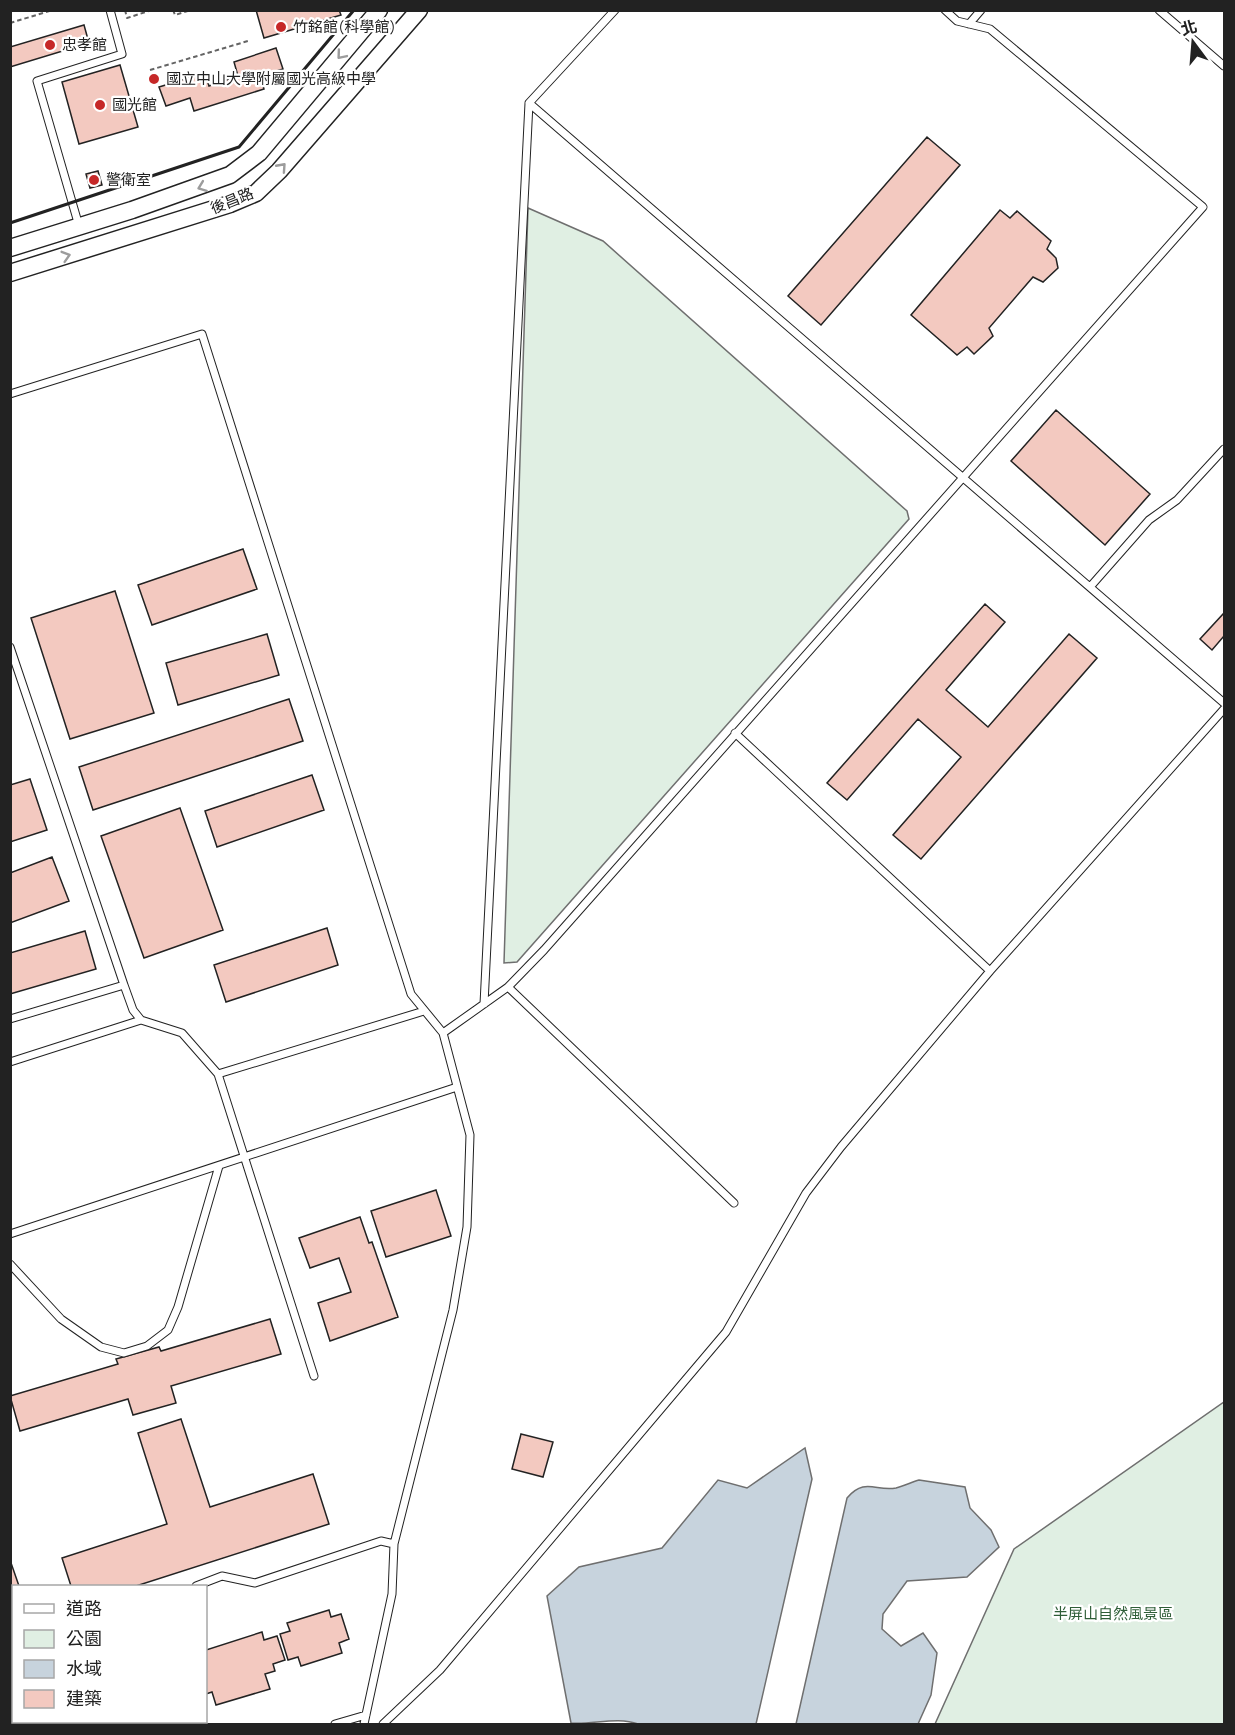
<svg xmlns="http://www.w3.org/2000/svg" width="1235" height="1735" font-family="Manrope,'Noto Sans TC',sans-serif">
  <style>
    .green { fill: #e0efe3; stroke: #6f6f6f; stroke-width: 1.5 }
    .water { fill: #c7d3dd; stroke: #6f6f6f; stroke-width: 1.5 }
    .building { fill: #f3c9c0; stroke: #222; stroke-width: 1.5 }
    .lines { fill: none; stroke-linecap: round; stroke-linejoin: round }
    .service-casing { stroke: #222; stroke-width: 9 }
    .tertiary-casing { stroke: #222; stroke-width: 19 }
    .path { stroke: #646464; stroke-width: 2; stroke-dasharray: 4.5 3; stroke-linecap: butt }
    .service { stroke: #fff; stroke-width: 7 }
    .tertiary { stroke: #fff; stroke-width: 16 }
    .wall { stroke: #222; stroke-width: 3 }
    .oneway { stroke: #9c9c9c }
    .poi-dot { fill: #c62828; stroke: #fff; stroke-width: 2 }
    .labels { text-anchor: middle; stroke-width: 4.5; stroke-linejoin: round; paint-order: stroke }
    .poi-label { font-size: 15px; fill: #222; stroke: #fff; text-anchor: start }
    .street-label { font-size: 15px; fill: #222; stroke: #fff }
    .park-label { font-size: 15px; fill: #2f5e38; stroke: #fff }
  </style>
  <rect width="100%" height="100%" fill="#fff"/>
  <path class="green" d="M528 208 603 241 907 511 909 519 517 962 504 963Z
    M1224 1402V1724H935L1014 1549Z"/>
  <path class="water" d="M805 1448 812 1479 756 1724H638C618 1716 592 1725 571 1723L547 1596 579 1567 662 1548 718 1480 747 1488Z
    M919 1480 965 1487 970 1508 991 1530 999 1547 967 1577 907 1581 883 1614 882 1629 901 1646 923 1633 937 1653 931 1695 918 1724H796L847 1498C865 1477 876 1492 896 1488 904 1486 912 1482 919 1480Z"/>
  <path class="building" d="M256 10H339L341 15 264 38Z
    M84 25 89 43 10 67V47Z
    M276 48 283 69 260 76 264 89 194 111 190 98 166 106 159 87 205 73 209 86 238 76 234 62Z
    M120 65 138 127 79 144 62 82Z
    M927 137 960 165 821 325 788 296Z
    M98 171 102 185 90 188 86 174Z
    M1000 210 1010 218 1017 211 1051 241 1047 249 1056 258 1058 268 1043 282 1033 277 989 328 993 336 974 354 967 347 957 355 911 315Z
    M1056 410 1150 494 1105 545 1011 461Z
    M243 549 257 589 152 625 138 585Z
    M115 591 154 713 70 739 31 618Z
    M985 604 1005 622 946 690 988 727 1069 634 1097 658 921 859 893 835 961 757 918 719 847 800 827 783Z
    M1224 613V636L1212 650 1200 639Z
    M267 634 279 675 178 705 166 663Z
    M289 699 303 741 93 810 79 767Z
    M312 775 324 810 217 847 205 811Z
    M30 779 47 830 10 842V785Z
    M180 808 223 930 144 958 101 836Z
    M52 857 69 901 10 923V873Z
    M327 928 338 965 226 1002 214 965Z
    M85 931 96 969 10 994V953Z
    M436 1190 451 1236 386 1257 371 1211Z
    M360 1217 369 1243 372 1242 398 1317 330 1341 318 1303 351 1292 339 1258 310 1268 299 1238Z
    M270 1319 281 1354 171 1386 176 1403 133 1415 128 1399 20 1431 10 1396 118 1364 116 1359 159 1347 161 1351Z
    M181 1419 210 1507 313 1474 329 1524 136 1586H71L62 1558 167 1524 138 1433Z
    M521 1434 553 1442 543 1477 512 1469Z
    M10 1560 19 1586H14V1591L10 1592Z
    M14 1599V1638L10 1629V1600Z
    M329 1610 331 1617 341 1614 349 1639 339 1643 342 1653 301 1666 298 1657 288 1660 280 1634 290 1631 287 1623Z
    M262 1632 264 1640 277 1636 285 1660 273 1664 275 1671 265 1674 270 1689 216 1705 212 1692 206 1694V1650Z
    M38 1722H61L62 1724H38Z"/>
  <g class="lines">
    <g class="service-casing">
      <path id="service" d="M1159 10 1224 66
        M969 24 981 10
        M529 103 1224 703
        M79 226 37 81 122 54 110 10
        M10 394 202 334 411 994 443 1033 470 1135 467 1227 453 1310 394 1544 392 1594 364 1724
        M1090 587 1149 520 1177 500 1224 449
        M10 647 124 985 10 1019
        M735 733 990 971
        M124 985 133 1010 141 1020
        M508 987 734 1203
        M484 1004 529 103 615 10
        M443 1033 508 987 544 950 1203 207 990 29 957 21 945 10
        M10 1062 141 1020 182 1033 218 1074 424 1011
        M218 1074 314 1376
        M10 1234 457 1087
        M10 1264 61 1319 101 1347 124 1353 147 1346 168 1330 178 1307 219 1166
        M196 1586 222 1576 255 1583 381 1541 394 1544
        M95 1722 96 1724
        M335 1724 366 1715
        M383 1724 440 1670 726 1332 806 1193 841 1147 990 971 1224 709"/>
    </g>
    <g class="tertiary-casing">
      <path id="tertiary" d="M10 248 132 210 230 175 259 153 379 10
        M10 273 230 204 256 193 279 171 419 10"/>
    </g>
    <path class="path" d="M125 10 127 18 152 10
      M173 10 175 15 191 10
      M10 23 53 10
      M150 70 248 41"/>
    <use href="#service" class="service"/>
    <use href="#tertiary" class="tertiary"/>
    <path class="wall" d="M10 223 239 147 354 10"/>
  </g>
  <defs><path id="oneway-chevron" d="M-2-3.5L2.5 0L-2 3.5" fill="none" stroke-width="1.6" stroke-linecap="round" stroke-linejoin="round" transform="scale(1.5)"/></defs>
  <g class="oneway">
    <use href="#oneway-chevron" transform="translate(341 55) rotate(130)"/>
    <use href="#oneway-chevron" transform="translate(282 167) rotate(-48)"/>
    <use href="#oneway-chevron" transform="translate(202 187) rotate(159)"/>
    <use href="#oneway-chevron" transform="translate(66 256) rotate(-17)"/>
  </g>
  <g class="poi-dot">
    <circle cx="281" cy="27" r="6"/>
    <circle cx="50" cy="45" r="6"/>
    <circle cx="154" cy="79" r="6"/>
    <circle cx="100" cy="105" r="6"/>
    <circle cx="94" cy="180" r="6"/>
  </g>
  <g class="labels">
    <g class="poi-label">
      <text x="293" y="32">竹銘館(科學館)</text>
      <text x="62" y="50">忠孝館</text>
      <text x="166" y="84">國立中山大學附屬國光高級中學</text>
      <text x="112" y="110">國光館</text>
      <text x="106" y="185">警衛室</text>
    </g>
    <g class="street-label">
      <text transform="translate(232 201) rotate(-22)" y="5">後昌路</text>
    </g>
    <g class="park-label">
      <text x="1113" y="1619">半屏山自然風景區</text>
    </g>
  </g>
  <rect width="1235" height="1735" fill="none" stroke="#222222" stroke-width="24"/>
  <rect x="12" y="1585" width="195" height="138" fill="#ffffff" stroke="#a7a7a7" stroke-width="1.5"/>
  <rect x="24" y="1604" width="30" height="9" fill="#ffffff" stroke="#a7a7a7" stroke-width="1.5"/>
  <text x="66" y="1615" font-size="18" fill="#222222">道路</text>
  <rect x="24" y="1630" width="30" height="18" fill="#e0efe3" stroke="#a7a7a7" stroke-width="1.5"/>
  <text x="66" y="1645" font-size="18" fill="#222222">公園</text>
  <rect x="24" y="1660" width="30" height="18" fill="#c7d3dd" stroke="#a7a7a7" stroke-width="1.5"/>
  <text x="66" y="1675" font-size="18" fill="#222222">水域</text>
  <rect x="24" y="1690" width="30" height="18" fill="#f3c9c0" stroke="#a7a7a7" stroke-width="1.5"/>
  <text x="66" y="1705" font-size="18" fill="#222222">建築</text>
  <g transform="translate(1193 42) rotate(344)" stroke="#ffffff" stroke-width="4.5" paint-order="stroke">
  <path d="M0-4.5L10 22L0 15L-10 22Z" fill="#222222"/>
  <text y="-9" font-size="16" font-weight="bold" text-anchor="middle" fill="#222222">北</text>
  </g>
</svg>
